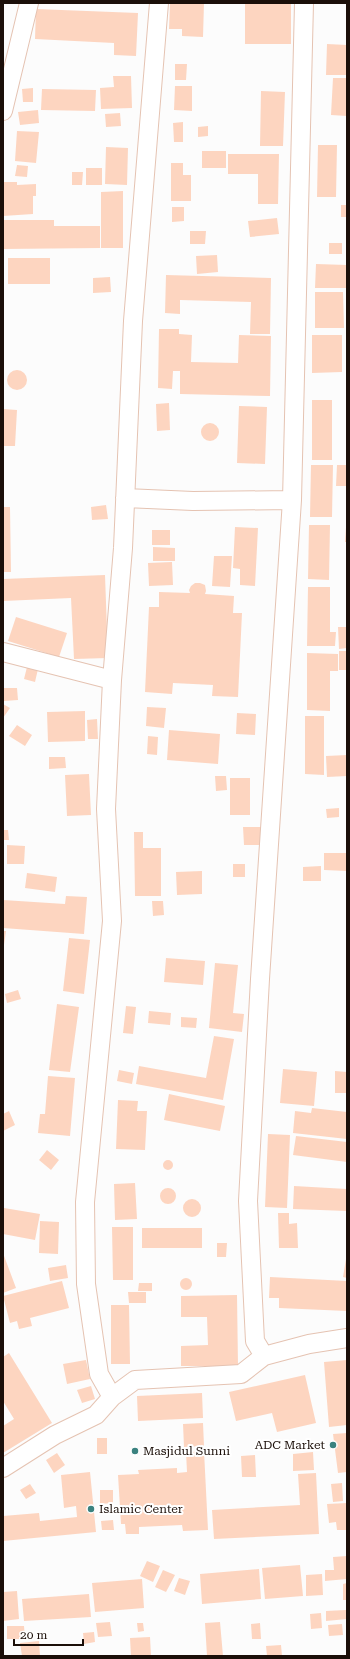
<svg xmlns="http://www.w3.org/2000/svg" width="350" height="1659" font-family="'Roboto Serif',serif">
  <style>
    .building { fill: #fdd5c0 }
    .lines { fill: none; stroke-linecap: round; stroke-linejoin: round }
    .minor-casing { stroke: #e5c3b2; stroke-width: 20 }
    .minor { stroke: #fff; stroke-width: 18 }
    .poi-dot { fill: #3a827f; stroke: #fff; stroke-width: 1.5 }
    .labels { text-anchor: middle; stroke-width: 4; stroke-linejoin: round; paint-order: stroke }
    .poi-label { font-size: 12px; fill: #1b0f09; stroke: #fff; text-anchor: start }
  </style>
  <rect width="100%" height="100%" fill="#fcfcfc"/>
  <path class="building" d="M170 3H204L203 37 182 36V29H169Z
    M245 3H291V44H245Z
    M36 9 138 13 136 56 114 55V43L35 39Z
    M327 44 347 45V75H326Z
    M175 64H187L186 80H175Z
    M113 76H131L132 108 101 109 100 88 114 87Z
    M333 78H347V116L331 115Z
    M175 86H192V111L174 110Z
    M33 88V102H23L22 89Z
    M42 89 96 90 95 111 41 110Z
    M261 91 285 92 283 146H260Z
    M38 110 39 123 20 125 18 112Z
    M120 113 121 126 106 127 105 114Z
    M183 122V142H174L173 123Z
    M208 126V136L198 137V127Z
    M17 131 39 132 36 163 15 161Z
    M318 145H337L336 197H317Z
    M106 147 128 148 127 185 105 184Z
    M202 151H226V168H202Z
    M228 154H279L278 204H258V174H228Z
    M171 163H183V175H191V201H171Z
    M17 165 28 166 27 177 15 176Z
    M86 168H102V185H86Z
    M72 172H83L82 185H72Z
    M3 182H17V185L36 184V196H33V214L3 216Z
    M123 191V248H101V192Z
    M341 205H347V217H341Z
    M172 207H184V221L172 222Z
    M277 218 279 234 250 237 248 221Z
    M3 220H54V226H100V248L3 249Z
    M190 231H206L205 244H190Z
    M329 243H342V254H329Z
    M217 255 218 272 197 274 196 256Z
    M8 258H50V284H8Z
    M316 264 347 265V288H315Z
    M166 275 271 278 270 334H250L251 302 180 300V314L165 313Z
    M110 277 111 292 93 293V278Z
    M315 292H343L344 328H315Z
    M159 329H179V334L192 335 191 362 238 363 239 335 271 336 270 396 180 394V371H173L172 389 158 388Z
    M312 335H342V372L312 373Z
    M7 380a10 10 0 1 1 20 0a10 10 0 1 1-20 0Z
    M312 400H332V460H312Z
    M169 403 170 430 157 431 156 404Z
    M239 406 267 407 265 464 237 463Z
    M3 409 17 410 15 446H3Z
    M201 432a9 9 0 1 1 18 0a9 9 0 1 1-18 0Z
    M311 465H333L332 517H310Z
    M337 465H347V486H336Z
    M106 505 108 519 92 520 91 507Z
    M3 507H10L11 572H3Z
    M309 525H330L329 580 308 579Z
    M235 527 258 528 255 586 240 585V569L233 568Z
    M346 527H347V542H345Z
    M152 530H170V545H152Z
    M153 547 175 548V561H153Z
    M214 556H232L230 587 212 586Z
    M172 562 173 585 149 586 148 563Z
    M105 575 108 658 74 659 71 598 3 601V579Z
    M195 583H200L205 585 206 591 205 594 234 596 233 613H242L238 697 212 696 213 685 173 683 172 694 145 692 149 607H159V592L190 593 189 590 191 586Z
    M308 587H330V632H336L335 646H307Z
    M16 617 67 633 59 657 8 641Z
    M338 627H347V648L339 649Z
    M339 651H347V670H339Z
    M307 653 338 654V671H330V711L307 710Z
    M27 667 38 669 35 682 24 679Z
    M3 688H17L18 700 4 701Z
    M3 704 10 708 3 718Z
    M147 707 166 708 164 728 146 726Z
    M85 711V741L48 742 47 712Z
    M237 713 256 714 255 735 236 734Z
    M305 716H324V775L305 774Z
    M97 719 98 739H88L87 720Z
    M17 725 32 735 25 746 9 736Z
    M169 730 220 734 218 764 167 760Z
    M148 736 158 737 157 755 147 754Z
    M347 755V776L327 777 326 756Z
    M49 757H65L66 768 49 769Z
    M89 774 91 815 67 816 65 775Z
    M215 776H226L227 790 216 791Z
    M230 778H250V815H230Z
    M339 808V817L327 818 326 809Z
    M243 827H261V845H244Z
    M3 830H8L9 840H3Z
    M134 832H143V848H161V896H135Z
    M7 845 25 846 24 864H7Z
    M324 853H347V871L324 870Z
    M233 864H245V877H233Z
    M321 866V881H303V867Z
    M202 871V894L177 895 176 872Z
    M27 873 57 877 55 892 25 888Z
    M66 896 87 897 84 934 3 928V900L65 904Z
    M152 901H163L164 915 153 916Z
    M3 931H6L4 945H3Z
    M69 938 90 940 84 994 63 991Z
    M166 958 205 961 203 985 164 982Z
    M215 963 238 965 233 1013 244 1014 242 1032 209 1028Z
    M18 990 21 999 7 1003 5 994Z
    M57 1004 79 1007 70 1072 49 1070Z
    M126 1006 136 1007 133 1034 123 1033Z
    M149 1011 171 1013 170 1025 148 1023Z
    M181 1017 197 1018 196 1028 181 1027Z
    M214 1036 234 1039 223 1100 136 1084 139 1066 206 1078Z
    M283 1069 317 1072 314 1106 280 1103Z
    M119 1070 134 1073 132 1084 117 1081Z
    M335 1071 347 1072V1093H335Z
    M48 1076 75 1078 70 1136 38 1133 40 1114H45Z
    M169 1094 225 1106 220 1131 164 1120Z
    M118 1100 138 1101 137 1111H147L145 1150 116 1149Z
    M312 1108 347 1112V1139L293 1133 295 1111 311 1113Z
    M9 1111 15 1125 3 1131V1114Z
    M268 1134 290 1135 287 1208 265 1207Z
    M296 1136 347 1142V1162L293 1155Z
    M47 1150 59 1160 51 1170 39 1160Z
    M163 1165a5 5 0 1 1 10 0a5 5 0 1 1-10 0Z
    M135 1183 137 1219 115 1220 114 1184Z
    M294 1186 347 1189V1211L293 1209Z
    M160 1196a8 8 0 1 1 16 0a8 8 0 1 1-16 0Z
    M183 1208a9 9 0 1 1 18 0a9 9 0 1 1-18 0Z
    M4 1208 40 1214 35 1240 3 1234Z
    M278 1213H289V1224L297 1223 298 1248H279Z
    M40 1221 59 1222 58 1254 39 1253Z
    M112 1227H133V1280H113Z
    M142 1228H202V1248H142Z
    M217 1243H227L226 1257H217Z
    M3 1253 16 1288 3 1293Z
    M346 1259H347V1278L343 1277Z
    M66 1265 68 1278 50 1281 48 1268Z
    M270 1277 347 1281V1311L279 1308V1298H269Z
    M180 1284a6 6 0 1 1 12 0a6 6 0 1 1-12 0Z
    M62 1281 69 1308 30 1318 32 1326 19 1329 17 1321 10 1323 3 1296Z
    M139 1283H152V1291H138Z
    M128 1292H146V1303H129Z
    M237 1295 238 1366H181V1346L208 1345 207 1317H181V1296Z
    M111 1305H129L130 1364H111Z
    M9 1353 52 1423 3 1453V1426L14 1419 3 1401V1357Z
    M86 1360 90 1379 67 1384 63 1364Z
    M347 1360V1425L329 1427 324 1362Z
    M305 1375 316 1423 277 1432 272 1413 236 1421 229 1392Z
    M91 1386 95 1399 82 1403 77 1390Z
    M202 1393 203 1418 138 1421 137 1396Z
    M203 1423 204 1446 184 1447 183 1424Z
    M347 1433V1472L338 1473 333 1434Z
    M97 1438H107V1454H97Z
    M204 1451 208 1530 183 1531 182 1525 139 1527V1534H126L125 1524H121L118 1475 139 1474 138 1470 177 1468V1473L187 1472 186 1452Z
    M313 1452 314 1470 293 1471V1454Z
    M57 1453 65 1465 54 1473 46 1460Z
    M255 1455 256 1477H242L241 1456Z
    M90 1472 96 1532 3 1541V1516L39 1513 40 1521 77 1517 76 1506 64 1508 61 1475Z
    M316 1473 319 1534 214 1539 212 1510 300 1505 298 1474Z
    M342 1483 343 1501 333 1502 331 1484Z
    M30 1484 36 1493 26 1499 20 1490Z
    M100 1490H113V1503L100 1504Z
    M347 1503V1530H337L336 1522 329 1523 327 1504Z
    M113 1520 114 1530H102L101 1521Z
    M347 1556V1579L325 1581V1570H334L333 1557Z
    M147 1561 160 1566 153 1582 140 1576Z
    M300 1565 303 1596 265 1599 262 1568Z
    M259 1569 261 1599 202 1604 200 1574Z
    M163 1570 175 1575 166 1592 155 1587Z
    M322 1574 323 1595 306 1596V1575Z
    M179 1578 190 1581 185 1595 174 1591Z
    M142 1579 144 1608 95 1612 92 1583Z
    M347 1583V1600H343V1584Z
    M17 1591 19 1619 3 1621V1592Z
    M89 1594 91 1617 24 1621 22 1599Z
    M346 1610 347 1619 326 1621V1611Z
    M321 1613 322 1628 311 1629 310 1614Z
    M110 1622 112 1636 98 1637 96 1623Z
    M220 1622 223 1656H207L205 1623Z
    M137 1623H143L144 1631 138 1632Z
    M260 1623 261 1639H252L251 1624Z
    M342 1624 343 1635 329 1636 328 1625Z
    M7 1626H24L25 1639H7Z
    M94 1632 95 1642 84 1644 83 1633Z
    M150 1637 151 1656H131L130 1638Z
    M39 1641 40 1656H22L20 1643Z
    M281 1645 282 1656H267L266 1646Z"/>
  <g class="lines">
    <g class="minor-casing">
      <path id="minor" d="M304 3 292 500 260 979 248 1201 255 1341 264 1356 309 1344 347 1338
        M3 111 29 3
        M125 498 193 501 292 500
        M3 652 112 680
        M112 1397 135 1380 241 1374 264 1356
        M3 1468 55 1435 96 1415 112 1397 99 1374 86 1284 85 1202 112 921 106 809 112 680 123 548 133 321 159 3"/>
    </g>
    <use href="#minor" class="minor"/>
  </g>
  <g class="poi-dot">
    <circle cx="333" cy="1445" r="4"/>
    <circle cx="135" cy="1451" r="4"/>
    <circle cx="91" cy="1509" r="4"/>
  </g>
  <g class="labels">
    <g class="poi-label">
      <text x="325" y="1449" text-anchor="end">ADC Market</text>
      <text x="143" y="1455">Masjidul Sunni</text>
      <text x="99" y="1513">Islamic Center</text>
    </g>
  </g>
  <rect width="350" height="1659" fill="none" stroke="#1b0f09" stroke-width="8"/>
  <path d="M14 1639v6h69v-6" fill="none" stroke="#1b0f09" stroke-width="2"/>
  <text x="20" y="1639" font-size="12" fill="#1b0f09" stroke="#ffffff" stroke-width="3" paint-order="stroke">20 m</text>
</svg>
